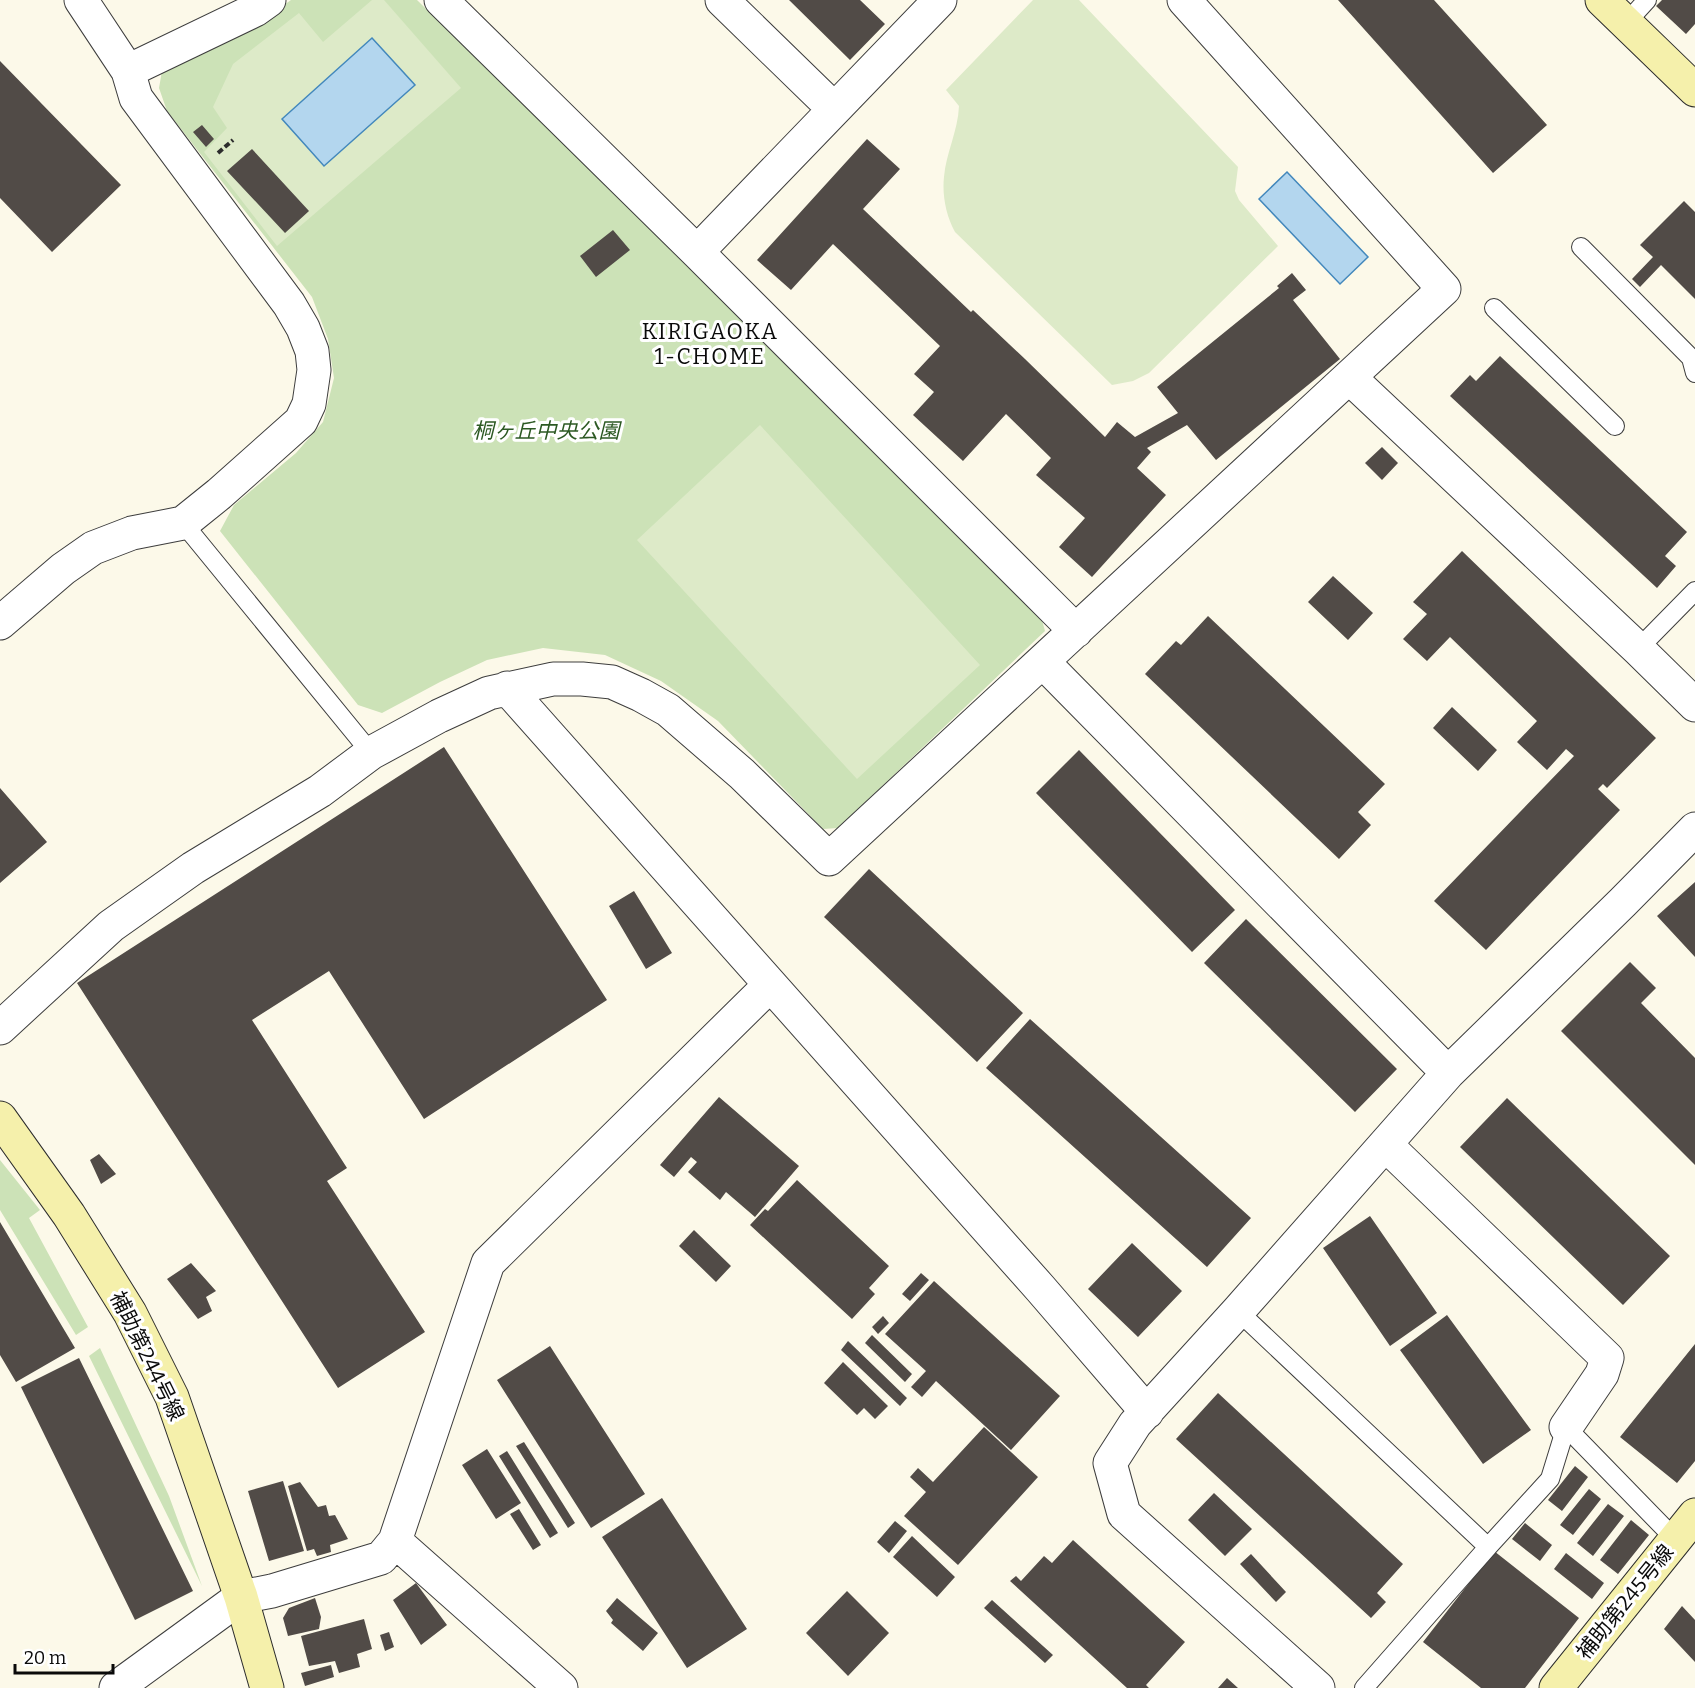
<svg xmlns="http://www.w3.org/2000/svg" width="1695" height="1688" font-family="Bitter,'Noto Sans JP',serif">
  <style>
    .green { fill: #cce2b7 }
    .pitch { fill: #ddeac8 }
    .water { fill: #b3d6ee; stroke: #4388bc; stroke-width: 1.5 }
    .building { fill: #514b47 }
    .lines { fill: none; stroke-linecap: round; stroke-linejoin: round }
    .lane-casing { stroke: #3d3d3d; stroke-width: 20 }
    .street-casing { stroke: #3d3d3d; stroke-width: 35 }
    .secondary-casing { stroke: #2c2c2c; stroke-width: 35 }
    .path { stroke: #2c2c2c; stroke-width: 4; stroke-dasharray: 6 3; stroke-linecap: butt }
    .lane { stroke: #fff; stroke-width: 18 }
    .street { stroke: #fff; stroke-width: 33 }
    .secondary { stroke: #f5f0ab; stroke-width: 33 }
    .labels { text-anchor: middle; stroke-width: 6; stroke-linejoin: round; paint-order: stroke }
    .park-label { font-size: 21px; font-style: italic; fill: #2c5923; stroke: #fff }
    .street-label { font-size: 21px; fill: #0a0a0a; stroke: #fff }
    .neighbourhood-label { font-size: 22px; letter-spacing: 1.5px; fill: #0a0a0a; stroke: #fff }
  </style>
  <rect width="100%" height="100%" fill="#fcf9e9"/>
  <path class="green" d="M291 0H417L1040 613 1045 631 838 828 823 829 718 721 661 681 605 655 543 648 487 660 440 682 382 713 358 705 220 531 234 505 296 453 323 422 334 378 328 339 312 297 167 111 159 88 162 71 250 29Z
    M0 1160 40 1210 29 1218 88 1327 76 1335 0 1210Z
    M100 1348 169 1496 202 1586 89 1356Z"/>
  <path class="pitch" d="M372 0H384L461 88 277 246 204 152 227 128 213 107 233 64 299 13 323 42Z
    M1033 0H1079L1238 167 1235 191 1239 200 1278 246 1149 373 1133 381 1112 385 955 232C946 216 942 195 944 177 946 153 958 131 959 106L946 90Z
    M760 425 980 665 857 779 637 540Z"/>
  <path class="water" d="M372 38 415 85 324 166 282 119Z
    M1287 172 1368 257 1340 284 1259 199Z"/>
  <path class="building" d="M789 0H860L885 24 850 60Z
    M1338 0H1434L1547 125 1493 173Z
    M1662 0H1695V24L1686 34 1656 6Z
    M0 61 121 185 52 252 0 198Z
    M202 125 214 139 206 147 193 132Z
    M867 139 900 169 863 209 971 312 973 310 1025 359 1105 437 1117 422 1135 437 1178 413 1157 387 1279 288 1277 286 1292 273 1306 290 1293 300 1340 359 1216 460 1187 425 1147 448 1151 452 1137 468 1166 495 1092 577 1059 547 1085 518 1036 475 1051 458 1006 414 963 461 913 415 934 392 914 374 940 346 833 244 791 290 757 260Z
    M252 149 309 211 285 233 227 171Z
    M1684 201 1695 212V299L1661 265 1640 287 1632 279 1653 257 1640 245Z
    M613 230 630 250 596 277 580 256Z
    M1500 356 1687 532 1665 556 1676 566 1657 588 1450 396 1470 375 1476 381Z
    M1382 447 1398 463 1382 480 1365 463Z
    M1462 551 1656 738 1607 788 1603 784 1598 789 1620 810 1486 950 1434 901 1574 756 1566 749 1547 770 1517 742 1537 721 1450 637 1427 661 1403 639 1427 614 1413 602Z
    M1333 576 1373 613 1348 640 1308 602Z
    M1208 616 1385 784 1358 812 1371 825 1339 859 1145 674 1176 641 1181 645Z
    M1452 707 1497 750 1478 771 1433 728Z
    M444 747 607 1000 424 1119 329 971 252 1020 347 1168 327 1181 425 1332 338 1388 77 983Z
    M1079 750 1235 910 1192 952 1036 793Z
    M0 788 47 842 0 883Z
    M869 869 1023 1013 977 1062 824 917Z
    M1695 882V957L1657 916Z
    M634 891 672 953 646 969 609 906Z
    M1246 919 1397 1069 1355 1112 1204 963Z
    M1630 962 1656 988 1641 1003 1695 1058V1165L1561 1031Z
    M1030 1019 1251 1218 1207 1267 986 1068Z
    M719 1097 799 1166 755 1217 726 1192 720 1200 688 1172 697 1162 691 1157 674 1177 660 1165Z
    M1507 1098 1670 1256 1623 1305 1460 1147Z
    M99 1154 116 1174 101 1184 90 1160Z
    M797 1180 889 1266 869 1288 875 1294 852 1319 750 1225 765 1209 768 1211Z
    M1370 1216 1437 1313 1390 1346 1323 1248Z
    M0 1222 75 1348 16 1382 0 1355Z
    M694 1230 731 1266 716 1282 679 1246Z
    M1132 1243 1182 1291 1138 1337 1088 1289Z
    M191 1263 216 1291 206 1297 212 1311 198 1319 167 1279Z
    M921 1273 929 1280 910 1301 902 1294Z
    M934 1281 1060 1396 1011 1450 936 1381 922 1397 911 1387 926 1371 885 1334Z
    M1447 1315 1531 1430 1483 1464 1400 1350Z
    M883 1316 889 1323 878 1334 872 1327Z
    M872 1335 912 1374 905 1382 865 1343Z
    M848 1341 907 1398 900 1406 841 1350Z
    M1695 1344V1461L1677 1483 1620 1437Z
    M550 1346 645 1494 591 1528 497 1380Z
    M79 1358 193 1591 135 1620 21 1387Z
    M843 1362 888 1406 875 1419 864 1408 857 1415 824 1383Z
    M1218 1393 1403 1564 1377 1593 1386 1602 1371 1618 1176 1439Z
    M984 1427 1038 1477 958 1565 904 1516 926 1492 910 1477 918 1468 933 1482Z
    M524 1442 575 1523 568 1528 516 1446Z
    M487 1449 521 1503 496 1519 462 1465Z
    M507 1451 558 1533 550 1538 499 1456Z
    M1575 1466 1588 1477 1562 1511 1548 1500Z
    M283 1481 304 1551 269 1561 248 1491Z
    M300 1482 318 1507 326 1505 329 1516 335 1515 348 1539 330 1545 331 1552 317 1556 314 1549 307 1551 288 1486Z
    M1589 1489 1601 1499 1573 1535 1560 1525Z
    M1214 1493 1252 1529 1225 1556 1188 1520Z
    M662 1498 747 1629 687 1668 602 1537Z
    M1608 1504 1624 1516 1593 1556 1577 1543Z
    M519 1509 541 1545 533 1550 510 1514Z
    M1631 1520 1649 1535 1618 1574 1600 1560Z
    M895 1521 907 1531 889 1553 877 1542Z
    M1525 1523 1552 1545 1540 1561 1512 1539Z
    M912 1536 955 1577 937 1597 893 1557Z
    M1073 1540 1185 1642 1146 1685 1149 1688H1127L1010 1581 1016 1576 1021 1581 1044 1556 1052 1563Z
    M1494 1551 1579 1618 1525 1688H1481L1423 1642Z
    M1566 1553 1604 1583 1592 1599 1554 1569Z
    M1251 1554 1286 1592 1276 1602 1240 1564Z
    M416 1583 447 1625 421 1645 393 1600Z
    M847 1591 889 1633 848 1676 806 1633Z
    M315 1598 321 1617 319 1629 288 1636 283 1618 289 1608Z
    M617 1598 658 1633 643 1651 611 1623 613 1620 606 1611Z
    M992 1600 1053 1655 1045 1663 984 1608Z
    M1682 1606 1695 1620V1662L1664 1629Z
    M364 1619 372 1649 357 1654 360 1667 339 1673 335 1661 309 1666 301 1636Z
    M389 1632 394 1647 385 1651 380 1635Z
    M331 1665 334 1677 305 1686 301 1673Z
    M1227 1678 1238 1688H1218Z"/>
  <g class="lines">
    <g class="lane-casing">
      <path id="lane" d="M1626 23 1647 0
        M1581 247 1691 358 1695 373
        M1494 308 1615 426
        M183 523 371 753
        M1638 649 1695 591
        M1238 1311 1488 1547 1364 1688
        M1488 1547 1550 1479 1566 1427 1675 1539"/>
    </g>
    <g class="street-casing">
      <path id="street" d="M441 0 697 252 1076 631
        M722 0 834 109
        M128 71 255 10 269 0
        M697 252 940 0
        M1350 378 1638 649 1695 705
        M0 623 63 569 93 548 132 533 183 523 219 494 301 421 309 404 314 370 312 351 303 328 289 304 136 98 128 71 81 0
        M1043 662 1448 1073
        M507 688 1040 1288 1147 1412
        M0 1028 111 926 193 868 320 791 371 753 439 716 489 693 553 679H582L612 682 641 695 668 710 742 774 829 859 1444 289 1184 0
        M1386 1145 1607 1358 1602 1374 1566 1427
        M395 1541 561 1688
        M116 1688 241 1597 272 1591 381 1558 395 1541 488 1263 770 985
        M1318 1688 1124 1514 1110 1463 1135 1424 1238 1311 1448 1073 1623 902 1695 829"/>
    </g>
    <g class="secondary-casing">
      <path id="secondary" d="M1602 0 1695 90
        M0 1118 69 1215 130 1313 172 1397 241 1597 267 1688
        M1556 1688 1695 1515"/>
    </g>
    <path class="path" d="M218 153 233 140"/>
    <use href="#lane" class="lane"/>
    <use href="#street" class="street"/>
    <use href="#secondary" class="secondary"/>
  </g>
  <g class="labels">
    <g class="park-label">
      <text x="546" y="438">桐ヶ丘中央公園</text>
    </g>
    <g class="street-label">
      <text transform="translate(147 1356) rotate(64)" y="7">補助第244号線</text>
      <text transform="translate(1625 1602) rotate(-51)" y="7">補助第245号線</text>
    </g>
    <g class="neighbourhood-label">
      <text x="710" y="339">KIRIGAOKA<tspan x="710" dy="25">1-CHOME</tspan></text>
    </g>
  </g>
  <path d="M15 1664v9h98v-9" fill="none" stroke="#0a0a0a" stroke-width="3"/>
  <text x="24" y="1664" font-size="18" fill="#0a0a0a" stroke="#ffffff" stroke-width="4.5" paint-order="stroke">20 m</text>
</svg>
